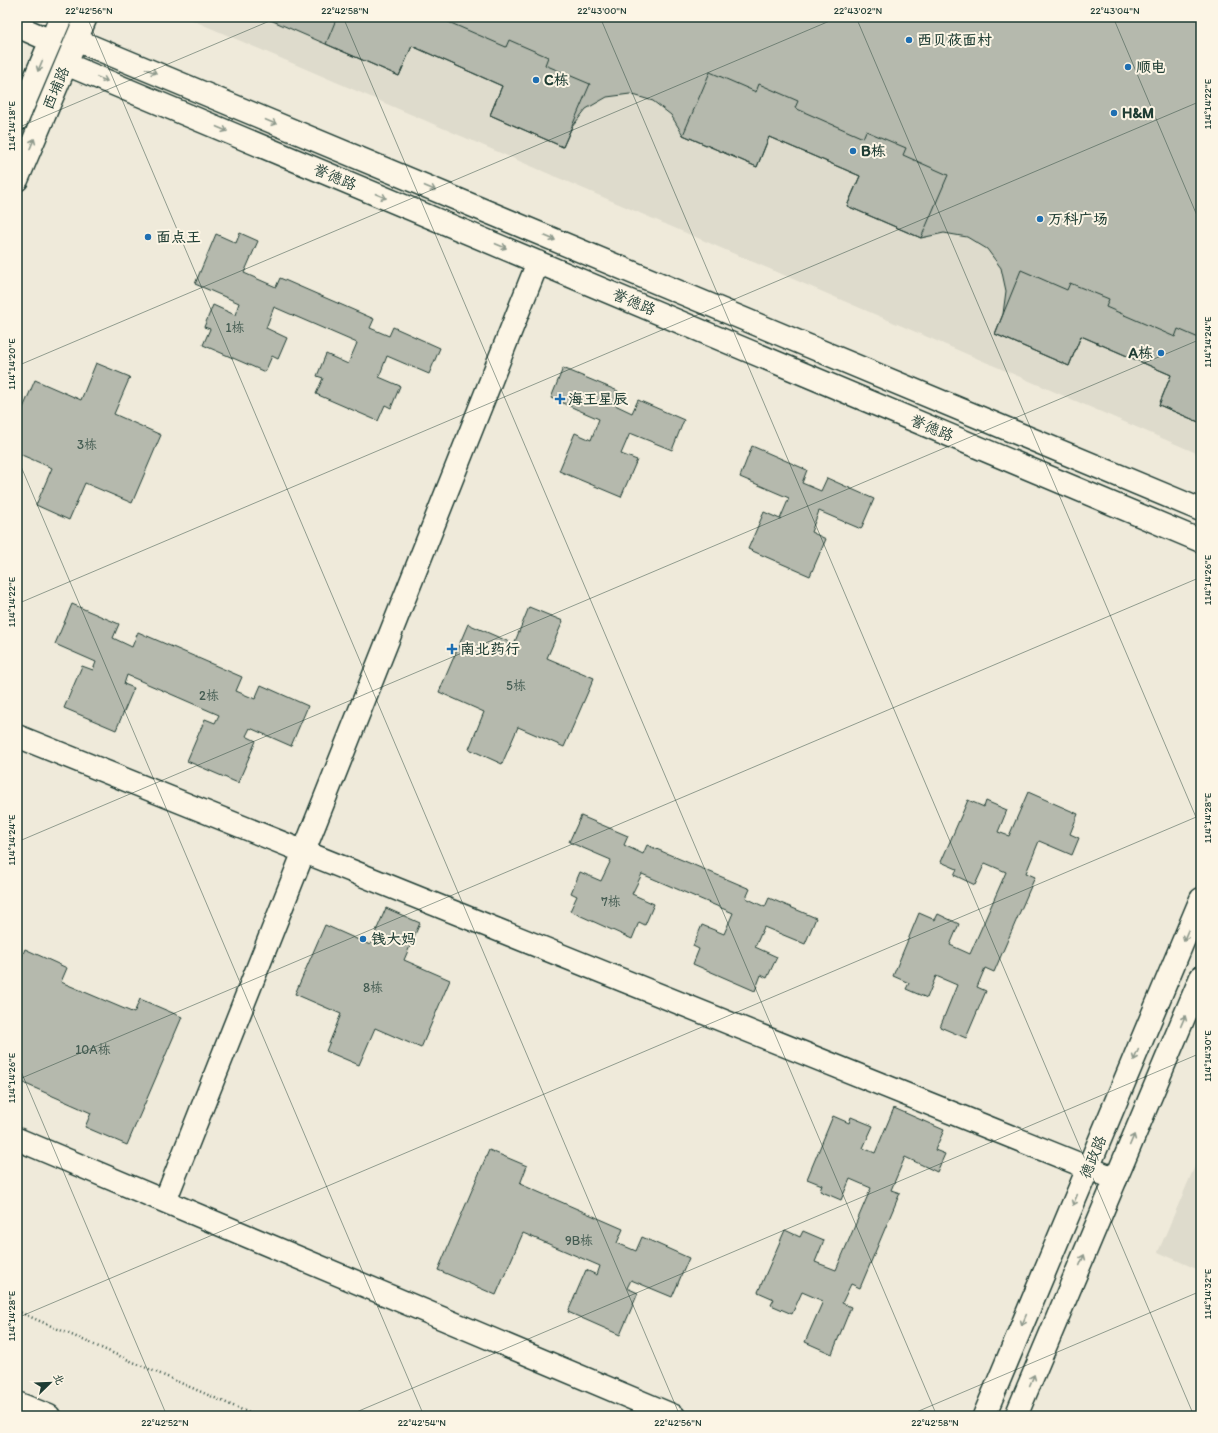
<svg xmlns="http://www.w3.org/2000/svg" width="1218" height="1433" font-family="Itim,'LXGW WenKai TC',sans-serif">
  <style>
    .built { fill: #dedbcc }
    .building { fill: #b5b9ad; stroke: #1f3d34 }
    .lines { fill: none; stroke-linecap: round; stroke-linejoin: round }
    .minor-casing { stroke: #1f3d34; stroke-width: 25 }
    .major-casing { stroke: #1f3d34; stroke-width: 25 }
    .highway-casing { stroke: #1f3d34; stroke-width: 25 }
    .path { stroke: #1f3d34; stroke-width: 2.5; stroke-dasharray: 1 3; stroke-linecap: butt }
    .minor { stroke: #fcf5e5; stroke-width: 22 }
    .major { stroke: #fcf5e5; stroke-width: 22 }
    .highway { stroke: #fcf5e5; stroke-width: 22 }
    .oneway { stroke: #8e998c }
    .ticks { fill: none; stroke: #1f3d34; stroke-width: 1; stroke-opacity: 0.45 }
    .poi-dot { fill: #1f6fb2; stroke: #fcf5e5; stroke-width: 1.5 }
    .labels { text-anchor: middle; stroke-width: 4; stroke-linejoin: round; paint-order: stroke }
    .number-label { font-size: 13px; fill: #445c52 }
    .poi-label { font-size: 15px; font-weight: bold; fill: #1f3d34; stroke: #fcf5e5; text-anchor: start }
    .street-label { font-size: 15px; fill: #1f3d34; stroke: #fcf5e5 }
    .neatline { fill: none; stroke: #1f3d34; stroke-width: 1.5 }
    .ticks-label { font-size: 10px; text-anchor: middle; fill: #1f3d34 }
  </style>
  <rect width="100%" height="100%" fill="#efeada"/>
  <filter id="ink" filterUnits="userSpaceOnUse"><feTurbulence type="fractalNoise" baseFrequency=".025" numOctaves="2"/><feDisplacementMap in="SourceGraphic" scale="8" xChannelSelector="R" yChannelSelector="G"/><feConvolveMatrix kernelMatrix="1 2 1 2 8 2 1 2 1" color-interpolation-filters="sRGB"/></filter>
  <g filter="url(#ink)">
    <path class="built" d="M185 17H1201V455Z
      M1201 1152V1271L1158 1252Z"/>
    <path class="building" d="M267 17H1201V423L1159 405 1171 375 1081 336 1069 366 995 334 1003 314 1006 291 1001 268 987 249 967 237 944 233 921 238 847 206 860 176 769 137 757 167 683 135 671 115 653 101 630 94 607 97 586 109 572 127 563 147 490 115 502 86 412 46 399 76 266 18Z
      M337 17H437L506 47 509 40 548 57 545 65 590 84 563 147 490 115 502 86 412 46 399 76 326 44Z
      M710 72 756 92 759 84 798 101 795 108 863 138 866 131 906 148 903 155 948 175 921 238 847 206 860 176 769 137 757 167 683 135Z
      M240 233 258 241 244 273 276 287 280 278 374 319 370 328 389 336 393 327 440 348 429 374 387 356 379 377 400 386 391 408 385 405 378 421 316 394 323 378 317 376 326 354 348 364 357 343 274 307 266 328 287 338 278 359 272 356 265 372 203 345 210 329 204 327 213 305 235 315 239 303 195 284 216 234 236 243Z
      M1021 270 1067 290 1070 283 1109 299 1106 307 1175 337 1178 329 1201 339V423L1159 405 1171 375 1081 336 1069 366 995 334Z
      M96 363 130 377 114 414 161 435 132 503 85 483 69 520 36 505 52 468 17 453V422L35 380 81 400Z
      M563 368 618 391 613 404 632 413 638 400 684 420 672 450 630 433 621 454 637 460 621 497 559 471 575 433 591 440 599 419 551 398Z
      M752 446 807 470 802 483 821 491 827 478 874 499 861 529 819 511 811 532 826 539 810 576 748 549 764 512 780 519 789 498 740 477Z
      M72 604 119 624 113 638 132 647 138 632 242 677 236 691 255 699 261 685 308 706 291 746 250 728 246 736 256 741 238 783 187 761 205 719 215 723 219 715 127 675 124 684 134 688 116 730 64 708 82 666 93 670 96 662 55 644Z
      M529 607 563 621 547 658 594 678 564 747 518 727 502 764 469 749 484 712 439 692 468 624 514 644Z
      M1028 792 1078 814 1070 834 1079 838 1072 855 1039 841 1026 873 1035 877 994 972 985 968 977 987 986 991 966 1038 940 1027 957 985 936 976 927 998 906 989 909 983 893 976 919 913 935 920 938 914 959 924 950 945 970 954 1006 872 985 863 975 885 954 875 957 869 941 862 968 800 984 807 986 801 1007 810 998 832 1009 836Z
      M581 816 628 836 624 845 643 854 647 845 750 889 746 898 765 907 769 898 816 918 805 944 764 927 755 947 777 957 767 978 761 975 755 991 693 964 699 949 693 946 702 925 724 934 733 913 642 874 632 894 654 904 645 925 639 922 632 939 570 911 577 896 571 893 580 872 601 881 611 860 569 842Z
      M386 908 420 923 404 960 450 980 421 1048 375 1028 359 1065 326 1051 341 1014 295 994 325 925 370 945Z
      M25 949 67 968 61 982 134 1013 140 999 182 1017 127 1145 85 1127 91 1113 19 1081 17 1085V968Z
      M894 1108 944 1130 935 1150 945 1154 937 1172 905 1157 891 1190 900 1193 860 1288 851 1284 842 1303 851 1307 832 1354 805 1342 823 1301 802 1292 792 1314 771 1305 774 1299 758 1292 785 1230 800 1237 803 1231 824 1240 815 1262 836 1270 871 1188 850 1179 841 1200 820 1191 822 1185 807 1179 833 1116 849 1123 851 1117 873 1126 863 1148 875 1153Z
      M489 1150 527 1166 520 1184 623 1229 617 1243 636 1251 642 1237 689 1258 672 1297 631 1280 627 1288 638 1293 620 1335 568 1312 586 1270 597 1275 600 1266 523 1233 496 1295 438 1270Z"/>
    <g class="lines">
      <g class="minor-casing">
        <path id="minor" d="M17 26 51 41
          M76 40 1201 510
          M66 64 1201 541
          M17 120 61 17
          M17 180 86 17
          M17 736 1116 1179
          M17 1139 674 1416
          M165 1201 538 262"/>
      </g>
      <g class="major-casing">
        <path id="major" d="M984 1416 1201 899
          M1016 1416 1201 977"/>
      </g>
      <g class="highway-casing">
        <path id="highway" d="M17 1403 49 1416"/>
      </g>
      <path class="path" d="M17 1311 256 1416"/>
      <use href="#minor" class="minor"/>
      <use href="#major" class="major"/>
      <use href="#highway" class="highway"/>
    </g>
    <defs><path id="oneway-shaft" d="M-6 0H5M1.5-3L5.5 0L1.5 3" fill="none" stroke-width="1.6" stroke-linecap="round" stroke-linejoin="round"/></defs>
    <g class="oneway">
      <use href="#oneway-shaft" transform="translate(40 66) rotate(113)"/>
      <use href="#oneway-shaft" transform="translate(151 71) rotate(23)"/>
      <use href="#oneway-shaft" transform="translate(102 79) rotate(23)"/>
      <use href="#oneway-shaft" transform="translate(271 122) rotate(23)"/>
      <use href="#oneway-shaft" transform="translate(222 129) rotate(23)"/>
      <use href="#oneway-shaft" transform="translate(32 144) rotate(-67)"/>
      <use href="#oneway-shaft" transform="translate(430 188) rotate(23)"/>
      <use href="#oneway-shaft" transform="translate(381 196) rotate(23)"/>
      <use href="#oneway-shaft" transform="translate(550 238) rotate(23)"/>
      <use href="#oneway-shaft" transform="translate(501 246) rotate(23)"/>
      <use href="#oneway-shaft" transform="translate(1186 935) rotate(113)"/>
      <use href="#oneway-shaft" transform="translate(1183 1021) rotate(-67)"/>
      <use href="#oneway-shaft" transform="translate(1136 1055) rotate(113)"/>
      <use href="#oneway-shaft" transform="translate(1132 1140) rotate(-67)"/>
      <use href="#oneway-shaft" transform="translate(1075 1200) rotate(113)"/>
      <use href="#oneway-shaft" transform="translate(1082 1260) rotate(-67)"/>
      <use href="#oneway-shaft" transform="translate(1024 1320) rotate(113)"/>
      <use href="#oneway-shaft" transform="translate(1032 1380) rotate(-67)"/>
    </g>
  </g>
  <path class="ticks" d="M87 17 680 1416M343 17 937 1416M600 17 1194 1416M856 17 1201 829M1113 17 1201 225M17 128 279 17M17 366 839 17M17 457 424 1416M17 604 1201 101M17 842 1201 339M17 1062 167 1416M17 1080 1201 577M17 1318 1201 815M347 1416 1201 1053M907 1416 1201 1291"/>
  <g class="poi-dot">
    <circle cx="909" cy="40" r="4"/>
    <circle cx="1128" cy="67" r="4"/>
    <circle cx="536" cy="80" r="4"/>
    <circle cx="1114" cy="113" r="4"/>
    <circle cx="853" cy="151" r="4"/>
    <circle cx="1040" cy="219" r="4"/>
    <circle cx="148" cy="237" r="4"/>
    <circle cx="1161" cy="353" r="4"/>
    <path d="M558 393h4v4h4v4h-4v4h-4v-4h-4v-4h4z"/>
    <path d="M450 643h4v4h4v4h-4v4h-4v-4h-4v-4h4z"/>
    <circle cx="363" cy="939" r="4"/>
  </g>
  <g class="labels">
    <g class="number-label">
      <text x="235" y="332">1栋</text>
      <text x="87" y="449">3栋</text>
      <text x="516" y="690">5栋</text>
      <text x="209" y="700">2栋</text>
      <text x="611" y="906">7栋</text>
      <text x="373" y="992">8栋</text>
      <text x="93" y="1054">10A栋</text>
      <text x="579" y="1245">9B栋</text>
    </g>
    <g class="poi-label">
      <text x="917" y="45">西贝莜面村</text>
      <text x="1136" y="72">顺电</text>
      <text x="544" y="85">C栋</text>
      <text x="1122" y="118">H&amp;M</text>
      <text x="861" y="156">B栋</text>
      <text x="1048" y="224">万科广场</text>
      <text x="156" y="242">面点王</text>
      <text x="1153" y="358" text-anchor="end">A栋</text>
      <text x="568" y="404">海王星辰</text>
      <text x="460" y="654">南北药行</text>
      <text x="371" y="944">钱大妈</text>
    </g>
    <g class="street-label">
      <text transform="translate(56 88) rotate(-67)" y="5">西埔路</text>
      <text transform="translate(335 177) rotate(23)" y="5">誉德路</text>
      <text transform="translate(634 302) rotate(23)" y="5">誉德路</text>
      <text transform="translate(932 428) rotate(23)" y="5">誉德路</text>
      <text transform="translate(1093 1157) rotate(-67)" y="5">德政路</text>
    </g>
  </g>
  <rect width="1218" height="1433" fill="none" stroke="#fcf5e5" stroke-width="44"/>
  <g transform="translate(50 1383) rotate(67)" stroke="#fcf5e5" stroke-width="3" paint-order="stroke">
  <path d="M0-3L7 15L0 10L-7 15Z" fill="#1f3d34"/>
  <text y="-6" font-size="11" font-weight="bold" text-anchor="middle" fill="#1f3d34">北</text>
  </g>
  <rect x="22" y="22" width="1174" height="1389" class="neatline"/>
  <g class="ticks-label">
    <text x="89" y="14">22°42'56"N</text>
    <text x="345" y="14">22°42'58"N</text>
    <text x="602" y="14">22°43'00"N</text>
    <text x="858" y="14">22°43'02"N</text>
    <text x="1115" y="14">22°43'04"N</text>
    <text transform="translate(1207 104) rotate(-90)" y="4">114°14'22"E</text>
    <text transform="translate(11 126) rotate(-90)" y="4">114°14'18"E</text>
    <text transform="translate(1207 342) rotate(-90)" y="4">114°14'24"E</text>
    <text transform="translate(11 364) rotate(-90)" y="4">114°14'20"E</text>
    <text transform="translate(1207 580) rotate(-90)" y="4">114°14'26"E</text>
    <text transform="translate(11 602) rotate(-90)" y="4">114°14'22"E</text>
    <text transform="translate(1207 818) rotate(-90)" y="4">114°14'28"E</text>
    <text transform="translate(11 840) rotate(-90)" y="4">114°14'24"E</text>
    <text transform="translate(1207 1056) rotate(-90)" y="4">114°14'30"E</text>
    <text transform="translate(11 1078) rotate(-90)" y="4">114°14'26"E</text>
    <text transform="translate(1207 1294) rotate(-90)" y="4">114°14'32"E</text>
    <text transform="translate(11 1316) rotate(-90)" y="4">114°14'28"E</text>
    <text x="165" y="1426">22°42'52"N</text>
    <text x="422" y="1426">22°42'54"N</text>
    <text x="678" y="1426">22°42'56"N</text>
    <text x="935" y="1426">22°42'58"N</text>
  </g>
</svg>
